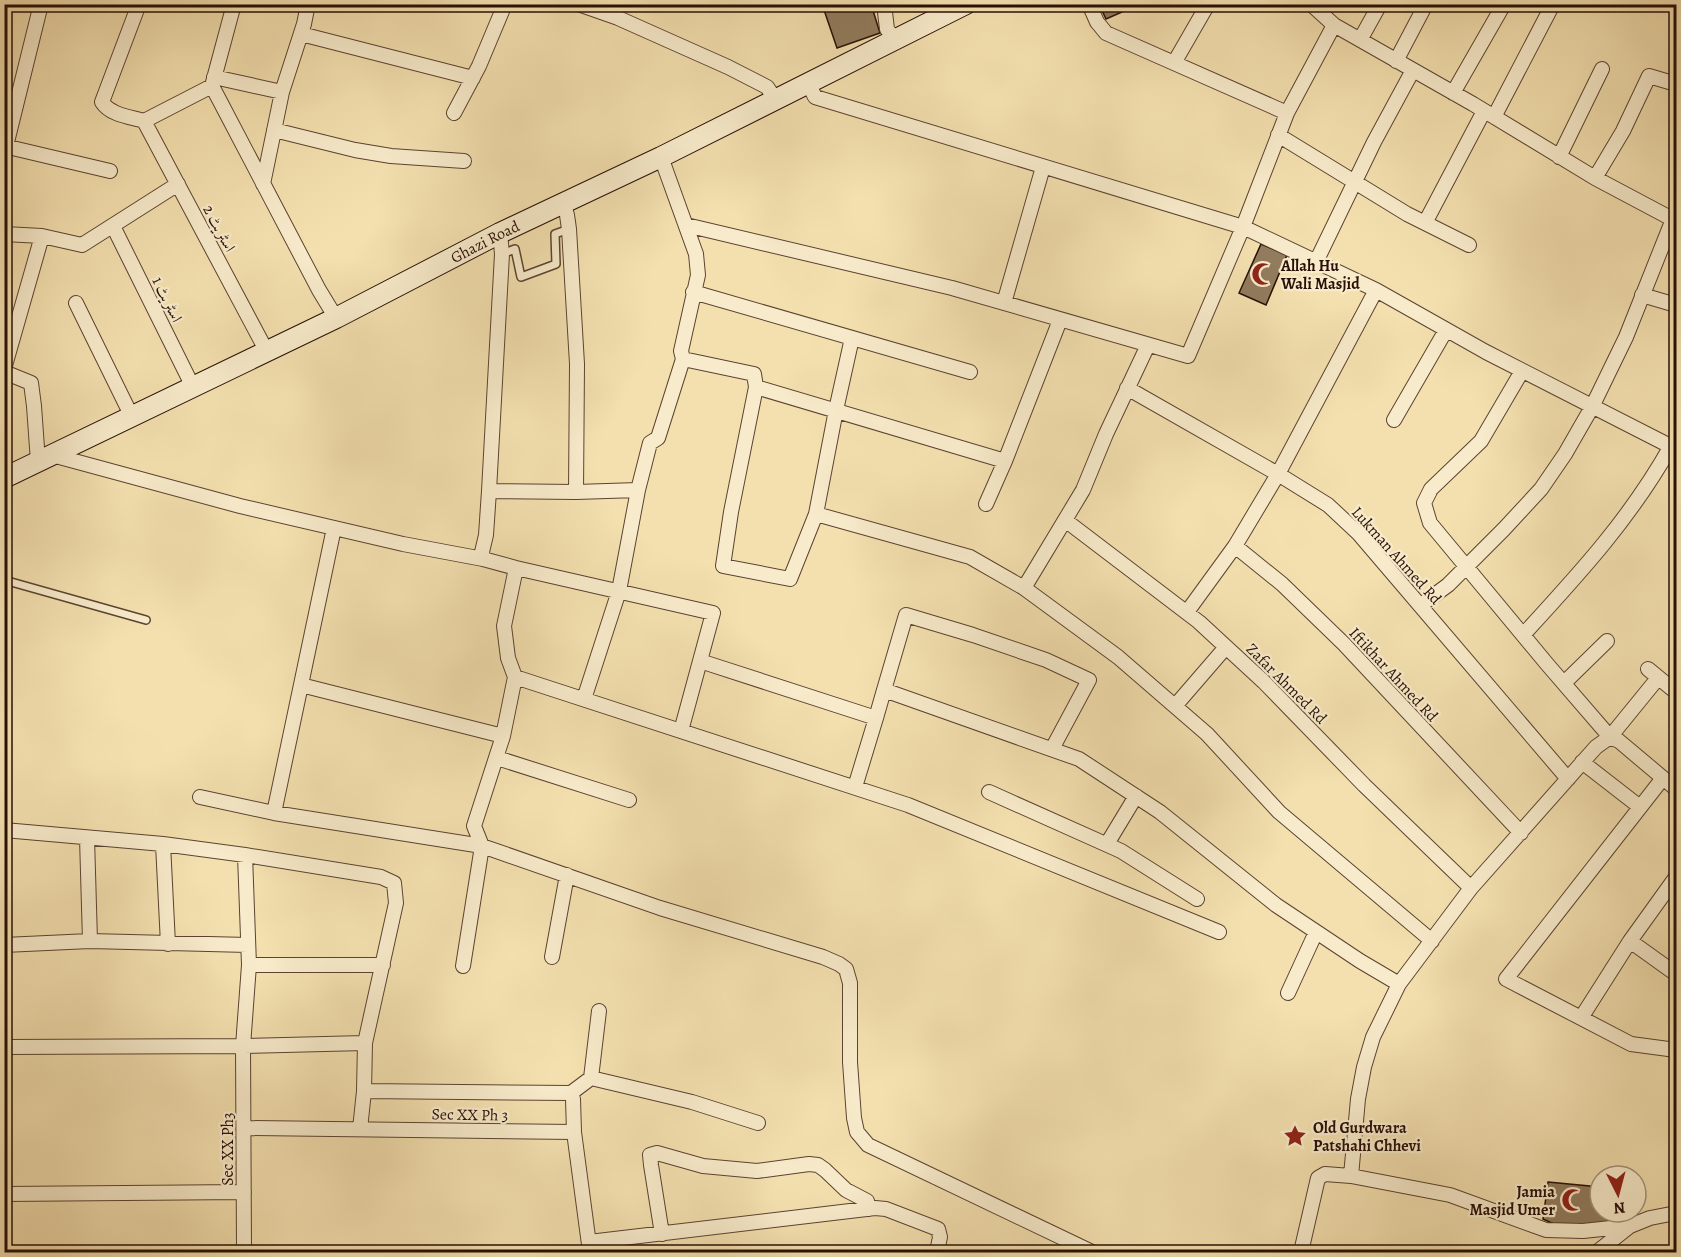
<svg xmlns="http://www.w3.org/2000/svg" width="1681" height="1257" font-family="Alegreya,Amiri,serif">
  <style>
    .building { fill: #927c5e; stroke: #270f06; stroke-width: 1.5 }
    .lines { fill: none; stroke-linecap: round; stroke-linejoin: round }
    .service-casing { stroke: #5a4330; stroke-width: 10 }
    .minor-casing { stroke: #5a4330; stroke-width: 16 }
    .secondary-casing { stroke: #270f06; stroke-width: 22 }
    .service { stroke: #f8ebcb; stroke-width: 7 }
    .minor { stroke: #f8ebcb; stroke-width: 14 }
    .secondary { stroke: #f8ebcb; stroke-width: 20 }
    .labels { text-anchor: middle; stroke-width: 4.5; stroke-linejoin: round; paint-order: stroke }
    .street-label { font-size: 16px; fill: #270f06; stroke: #f8ebcb }
    .poi-label { font-size: 16px; font-weight: bold; fill: #270f06; stroke: #f8ebcb; text-anchor: start }
  </style>
  <rect width="100%" height="100%" fill="#f4e0af"/>
  <filter id="stains"><feTurbulence type="fractalNoise" baseFrequency=".00333" numOctaves="4"/><feColorMatrix values="0 0 0 0 .2 0 0 0 0 .09 0 0 0 0 .02 0 0 0 .5 -.17"/></filter>
  <radialGradient id="worn" r=".72"><stop offset=".6" stop-color="#630" stop-opacity="0"/><stop offset="1" stop-color="#630" stop-opacity=".3"/></radialGradient>
  <path class="building" d="M822 4H849L850 8 860 4H871L880 33 837 48Z
    M1099 4H1138V5L1106 19Z
    M1261 244 1287 255 1266 305 1239 293Z
    M1548 1182 1600 1187V1212H1616V1223L1556 1225 1543 1219Z"/>
  <g class="lines">
    <g class="service-casing">
      <path id="service" d="M502 254 515 249 521 277 556 264 555 234 569 229
        M4 580 146 620"/>
    </g>
    <g class="minor-casing">
      <path id="minor" d="M139 4 102 102C110 115 131 117 144 121L212 86
        M234 4 212 86 319 290 336 318
        M578 4 618 18 728 67 767 87 775 99
        M884 4 887 29 894 39
        M1089 4 1097 22 1106 33 1287 113
        M1311 4 1334 25 1473 104 1595 178 1676 221
        M301 34 473 78
        M1360 40 1380 4
        M1396 61 1426 4
        M1174 63 1208 4
        M214 77 282 92 263 184
        M808 83 815 97 1243 227 1376 290 1486 352 1676 449
        M282 92 304 24 308 4
        M1453 93 1504 4
        M454 113 479 66 505 4
        M1494 117 1553 4
        M144 121 267 352
        M274 130 355 150 391 156 464 161
        M1278 135 1407 214 1469 245
        M4 146 110 171
        M6 146 41 4
        M661 157 696 254 698 275 681 351 683 359 754 374 756 387 731 512 723 566 790 579 816 514 836 410 852 338
        M1559 157 1602 69
        M1595 178 1623 131 1649 76 1676 84
        M563 203 567 215 569 229 577 364 576 492
        M1425 223 1484 111
        M686 225 952 288 1188 356 1243 227 1287 113 1334 25
        M113 226 193 387
        M4 234 42 236 82 245 178 184
        M1316 262 1374 142 1413 70
        M693 292 970 372
        M1642 295 1676 305
        M76 303 132 417
        M1004 303 1043 167
        M1148 345 1106 434 1083 490 1024 588 1118 657 1207 734 1279 812 1432 941
        M4 369 42 236
        M1522 371 1481 441 1431 489 1424 503 1430 523 1547 664 1610 737 1658 678
        M4 372 31 383 34 406 38 462
        M756 387 1005 461
        M1127 388 1278 474 1328 505 1359 534 1568 779
        M1394 420 1446 330
        M52 455 240 506 403 544 483 559 516 568 713 613 681 731
        M638 490 650 443 658 438 683 359
        M489 491 576 492 638 490 619 591 584 699
        M986 504 1005 461 1060 320
        M816 514 970 557 1024 588
        M1065 520 1199 622 1264 682 1364 785 1471 888
        M1235 546 1282 584 1344 644 1521 833
        M483 559 482 552 486 535 489 491 502 254 500 233
        M1421 605 1448 585 1504 529 1541 489 1565 454 1592 407 1626 337 1673 219
        M1187 612 1235 546 1278 474 1376 290
        M1523 635C1579 574 1630 519 1671 446
        M700 661 876 718 884 690 1079 759 1160 812 1276 905 1360 961 1399 984
        M1648 669 1676 692
        M515 677 908 805 1219 932
        M1564 683 1607 641
        M301 685 503 736
        M884 690 906 615 973 635 1046 660 1089 680 1052 749
        M1175 706 1226 647
        M497 758 629 800
        M1582 762 1640 807
        M1663 778 1506 979 1631 1044 1676 1050
        M855 787 876 718
        M989 792 1121 851 1197 899
        M200 797 274 813 482 846 660 908 823 957 839 964 846 969 850 983V1062L854 1118 857 1132 868 1145 1092 1252
        M274 813 334 528
        M4 830 163 844 245 855 381 877 394 883 396 903 365 1043 364 1091 360 1129
        M87 838 90 941
        M163 844 168 944
        M1107 844 1136 796
        M1630 941 1676 974
        M4 945 90 941 248 945
        M552 957 567 875
        M249 965H383
        M463 966 482 846 474 826 503 736 515 677 508 658 504 626 516 568
        M1288 993 1316 932
        M1581 1018 1630 941 1676 877
        M4 1047 243 1046 365 1043
        M591 1078 599 1011
        M364 1091 571 1093 591 1078 692 1102 758 1123
        M571 1093 573 1099 574 1132 590 1252
        M244 1128 574 1132
        M1351 1176 1450 1195 1546 1230 1583 1231 1630 1226 1650 1218 1676 1213
        M4 1194 244 1192
        M662 1234 651 1165 650 1155 657 1153 703 1166 757 1171 809 1164 818 1165 825 1170 846 1190 867 1201 869 1209
        M589 1242 875 1208 886 1209 938 1229 940 1237 937 1252
        M244 1252 243 1046 249 965 245 855
        M1301 1252 1318 1178 1325 1174 1351 1176 1358 1099 1364 1067 1373 1037 1399 984 1471 888 1596 747 1610 737 1619 741 1676 789
        M1597 1252 1630 1226"/>
    </g>
    <g class="secondary-casing">
      <g id="secondary">
        <path id="s1" d="M4 478 336 318 500 233 661 157 966 4"/>
      </g>
    </g>
    <use href="#service" class="service"/>
    <use href="#minor" class="minor"/>
    <use href="#secondary" class="secondary"/>
  </g>
  <defs>
    <g id="mosque-bare" transform="scale(1.8)"><path d="M3.5-4.9A6 6 0 1 0 3.5 4.9A5 5 0 1 1 3.5-4.9Z" fill="#8f2418" stroke="#f8ebcb" stroke-width="2.5" paint-order="stroke"/></g>
    <g id="sight-bare" transform="scale(1.8)"><path d="M0-6L1.8-2.2L6-1.7L2.9 1.2L3.7 5.4L0 3.3L-3.7 5.4L-2.9 1.2L-6-1.7L-1.8-2.2Z" fill="#8f2418" stroke="#f8ebcb" stroke-width="2.5" paint-order="stroke"/></g>
  </defs>
  <g fill-rule="evenodd">
    <use href="#mosque-bare" x="1263" y="274"/>
    <use href="#sight-bare" x="1295" y="1136"/>
    <use href="#mosque-bare" x="1573" y="1200"/>
  </g>
  <g class="labels">
    <g class="street-label">
      <text transform="translate(220 228) rotate(62)" y="6">اسٹریٹ 2</text>
      <text dy="6" stroke="none"><textPath href="#s1" startOffset="536">Ghazi Road</textPath></text>
      <text transform="translate(168 299) rotate(64)" y="6">اسٹریٹ 1</text>
      <text transform="translate(1397 555) rotate(48)" y="6">Lukman Ahmed Rd</text>
      <text transform="translate(1394 674) rotate(47)" y="6">Iftikhar Ahmed Rd</text>
      <text transform="translate(1287 683) rotate(45)" y="6">Zafar Ahmed Rd</text>
      <text transform="translate(470 1114) rotate(1)" y="6">Sec XX Ph 3</text>
      <text transform="translate(227 1149) rotate(-90)" y="6">Sec XX Ph3</text>
    </g>
    <g class="poi-label">
      <text x="1281" y="271">Allah Hu<tspan x="1281" dy="18">Wali Masjid</tspan></text>
      <text x="1313" y="1133">Old Gurdwara<tspan x="1313" dy="18">Patshahi Chhevi</tspan></text>
      <text x="1555" y="1197" text-anchor="end">Jamia<tspan x="1555" dy="18">Masjid Umer</tspan></text>
    </g>
  </g>
  <rect width="1681" height="1257" fill="none" stroke="#f4e0af" stroke-width="24"/>
  <rect x="6" y="6" width="1669" height="1245" fill="none" stroke="#270f06" stroke-width="3"/>
  <rect x="12" y="12" width="1657" height="1233" fill="none" stroke="#270f06" stroke-width="1.5"/>
  <g transform="translate(1618 1194) rotate(174)"><circle r="28" fill="#f8ebcb" stroke="#a4937c" stroke-width="1.5"/>
  <path d="M0-4.5L10 22L0 15L-10 22Z" fill="#8f2418"/>
  <text y="-9" font-size="16" font-weight="bold" text-anchor="middle" fill="#270f06">N</text>
  </g>
  <rect width="100%" height="100%" filter="url(#stains)"/>
  <rect width="100%" height="100%" fill="url(#worn)"/>
</svg>
